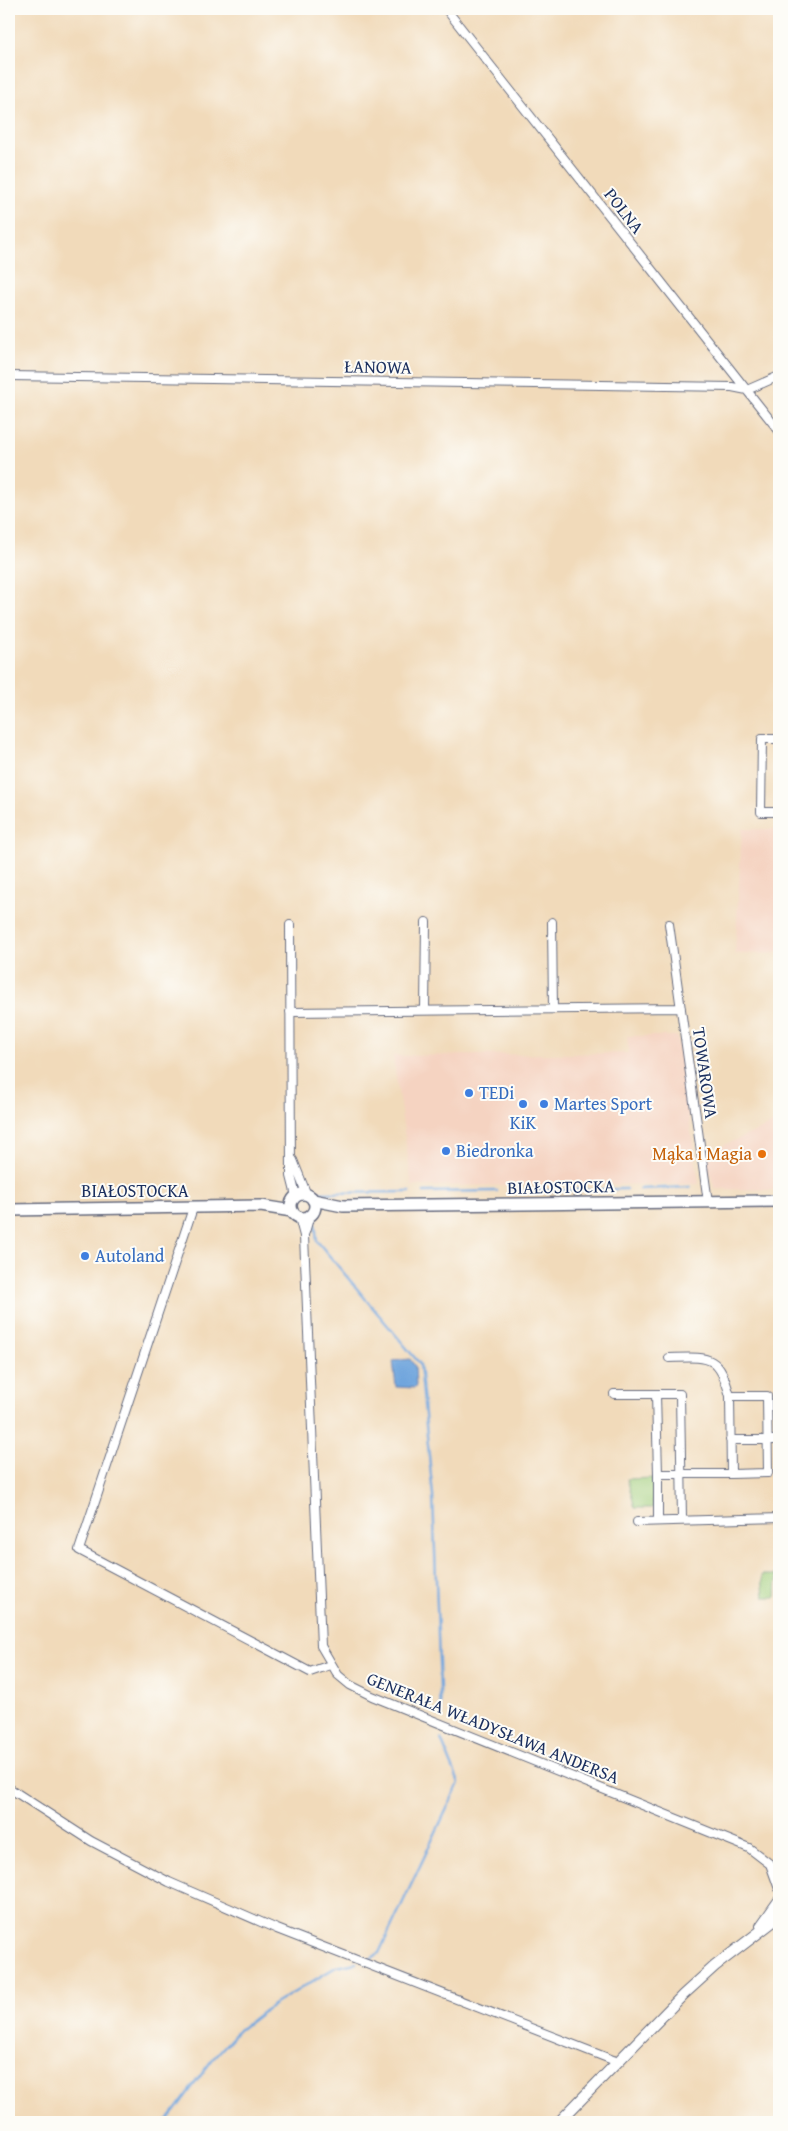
<svg xmlns="http://www.w3.org/2000/svg" width="788" height="2131" font-family="'Gentium Book Plus',serif">
  <style>
    .built { fill: #f5d3c1 }
    .green { fill: #a0cd7a; stroke: #5e7e6c }
    .water { fill: #70a5dd; stroke: #466a9e }
    .lines { fill: none; stroke-linecap: round; stroke-linejoin: round }
    .stream { stroke: #70a5dd; stroke-width: 2.5 }
    .minor-casing { stroke: #666b7e; stroke-width: 10 }
    .tertiary-casing { stroke: #666b7e; stroke-width: 12 }
    .secondary-casing { stroke: #666b7e; stroke-width: 14 }
    .minor { stroke: #fff; stroke-width: 8 }
    .tertiary { stroke: #fff; stroke-width: 10 }
    .secondary { stroke: #fff; stroke-width: 11 }
    .shop-dot { fill: #3f7fe0; stroke: #fdfcf7; stroke-width: 2 }
    .food-dot { fill: #e8710a; stroke: #fdfcf7; stroke-width: 2 }
    .labels { text-anchor: middle; stroke-width: 4; stroke-linejoin: round; paint-order: stroke }
    .street-label { font-size: 18px; fill: #1b2f5e; stroke: #fdfcf7 }
    .shop-label { font-size: 18px; fill: #366cbe; stroke: #fdfcf7; text-anchor: start }
    .food-label { font-size: 18px; fill: #c56008; stroke: #fdfcf7; text-anchor: end }
  </style>
  <rect width="100%" height="100%" fill="#fdfcf7"/>
  <filter id="ink" filterUnits="userSpaceOnUse"><feTurbulence type="fractalNoise" baseFrequency=".02" numOctaves="2"/><feDisplacementMap in="SourceGraphic" scale="10" xChannelSelector="R" yChannelSelector="G"/><feConvolveMatrix kernelMatrix="1 2 1 2 8 2 1 2 1" color-interpolation-filters="sRGB"/></filter>
  <filter id="wash" filterUnits="userSpaceOnUse"><feTurbulence type="fractalNoise" baseFrequency=".0096" numOctaves="4" result="noise"/><feDisplacementMap in="SourceGraphic" scale="20" xChannelSelector="R" yChannelSelector="G"/><feGaussianBlur stdDeviation="1.12" result="paint"/><feColorMatrix in="noise" values="0 0 0 0 0 0 0 0 0 0 0 0 0 0 0 0 0 1.4 0 .05"/><feComposite in="paint" operator="in"/></filter>
  <g filter="url(#wash)">
    <rect width="100%" height="100%" fill="#f1daba"/>
    <path class="built" d="M742 829H779V953L735 954Z
      M627 1036H677L699 1184 412 1186 393 1056 629 1053Z
      M779 1121V1190L715 1189 704 1154Z"/>
    <path class="green" d="M653 1478V1508H635L627 1479Z
      M762 1575H777L776 1597H764Z"/>
    <path class="water" d="M410 1359 415 1366 416 1385 415 1388 396 1387 393 1361Z"/>
    <g class="lines">
      <path class="stream" d="M640 1189 690 1187
        M510 1191 626 1189
        M424 1192 497 1191
        M314 1193 410 1192
        M315 1222 317 1241 420 1364 433 1496 441 1717
        M368 1961 379 1953 459 1783 441 1739
        M163 2122 168 2120 212 2060 239 2030 265 2010 336 1967 356 1963"/>
    </g>
  </g>
  <g filter="url(#ink)">
    <g class="lines">
      <g class="minor-casing">
        <path id="minor" d="M446 9 779 431
          M9 376 732 387 747 390
          M747 390 779 376
          M779 739H762L761 812H779
          M552 922 553 1009
          M669 924 708 1202
          M290 925 291 1176 296 1196
          M425 1010 426 922
          M290 1012 681 1008
          M293 1160 307 1195
          M193 1208 79 1550 310 1672 330 1665
          M299 1217 304 1236 321 1646 338 1675 350 1685 372 1696 749 1848 779 1871
          M305 1232 310 1215
          M669 1358C709 1357 719 1354 730 1396
          M614 1394H680L682 1519
          M656 1394 658 1474H731
          M730 1396H767L768 1473 731 1474Z
          M730 1440H779
          M658 1474V1520
          M637 1522 779 1518
          M9 1788 91 1841 169 1882 277 1929 618 2062
          M770 1864 779 1889"/>
      </g>
      <g class="tertiary-casing">
        <path id="tertiary" d="M761 1926 778 1902
          M559 2122 683 1995 715 1966 779 1917"/>
      </g>
      <g class="secondary-casing">
        <path id="secondary" d="M291 1206a12 12 0 1 1 24 0a12 12 0 1 1-24 0Z
          M313 1200 343 1206 779 1201
          M9 1210 261 1206 292 1211"/>
      </g>
      <use href="#minor" class="minor"/>
      <use href="#tertiary" class="tertiary"/>
      <use href="#secondary" class="secondary"/>
    </g>
  </g>
  <g class="shop-dot">
    <circle cx="469" cy="1093" r="5"/>
    <circle cx="523" cy="1104" r="5"/>
    <circle cx="544" cy="1104" r="5"/>
    <circle cx="446" cy="1151" r="5"/>
    <circle cx="85" cy="1256" r="5"/>
  </g>
  <circle class="food-dot" cx="762" cy="1154" r="5"/>
  <g class="labels">
    <g class="street-label">
      <text transform="translate(624 211) rotate(52)" y="6">POLNA</text>
      <text transform="translate(378 367) rotate(1)" y="6">ŁANOWA</text>
      <text transform="translate(705 1073) rotate(82)" y="6">TOWAROWA</text>
      <text transform="translate(561 1187) rotate(-1)" y="6">BIAŁOSTOCKA</text>
      <text x="135" y="1197">BIAŁOSTOCKA</text>
      <text transform="translate(493 1728) rotate(22)" y="6">GENERAŁA WŁADYSŁAWA ANDERSA</text>
    </g>
    <g class="shop-label">
      <text x="479" y="1099">TEDi</text>
      <text x="554" y="1110">Martes Sport</text>
      <text x="523" y="1129" text-anchor="middle">KiK</text>
      <text x="456" y="1157">Biedronka</text>
      <text x="95" y="1262">Autoland</text>
    </g>
    <g class="food-label">
      <text x="752" y="1160">Mąka i Magia</text>
    </g>
  </g>
  <rect width="788" height="2131" fill="none" stroke="#fdfcf7" stroke-width="30"/>
</svg>
